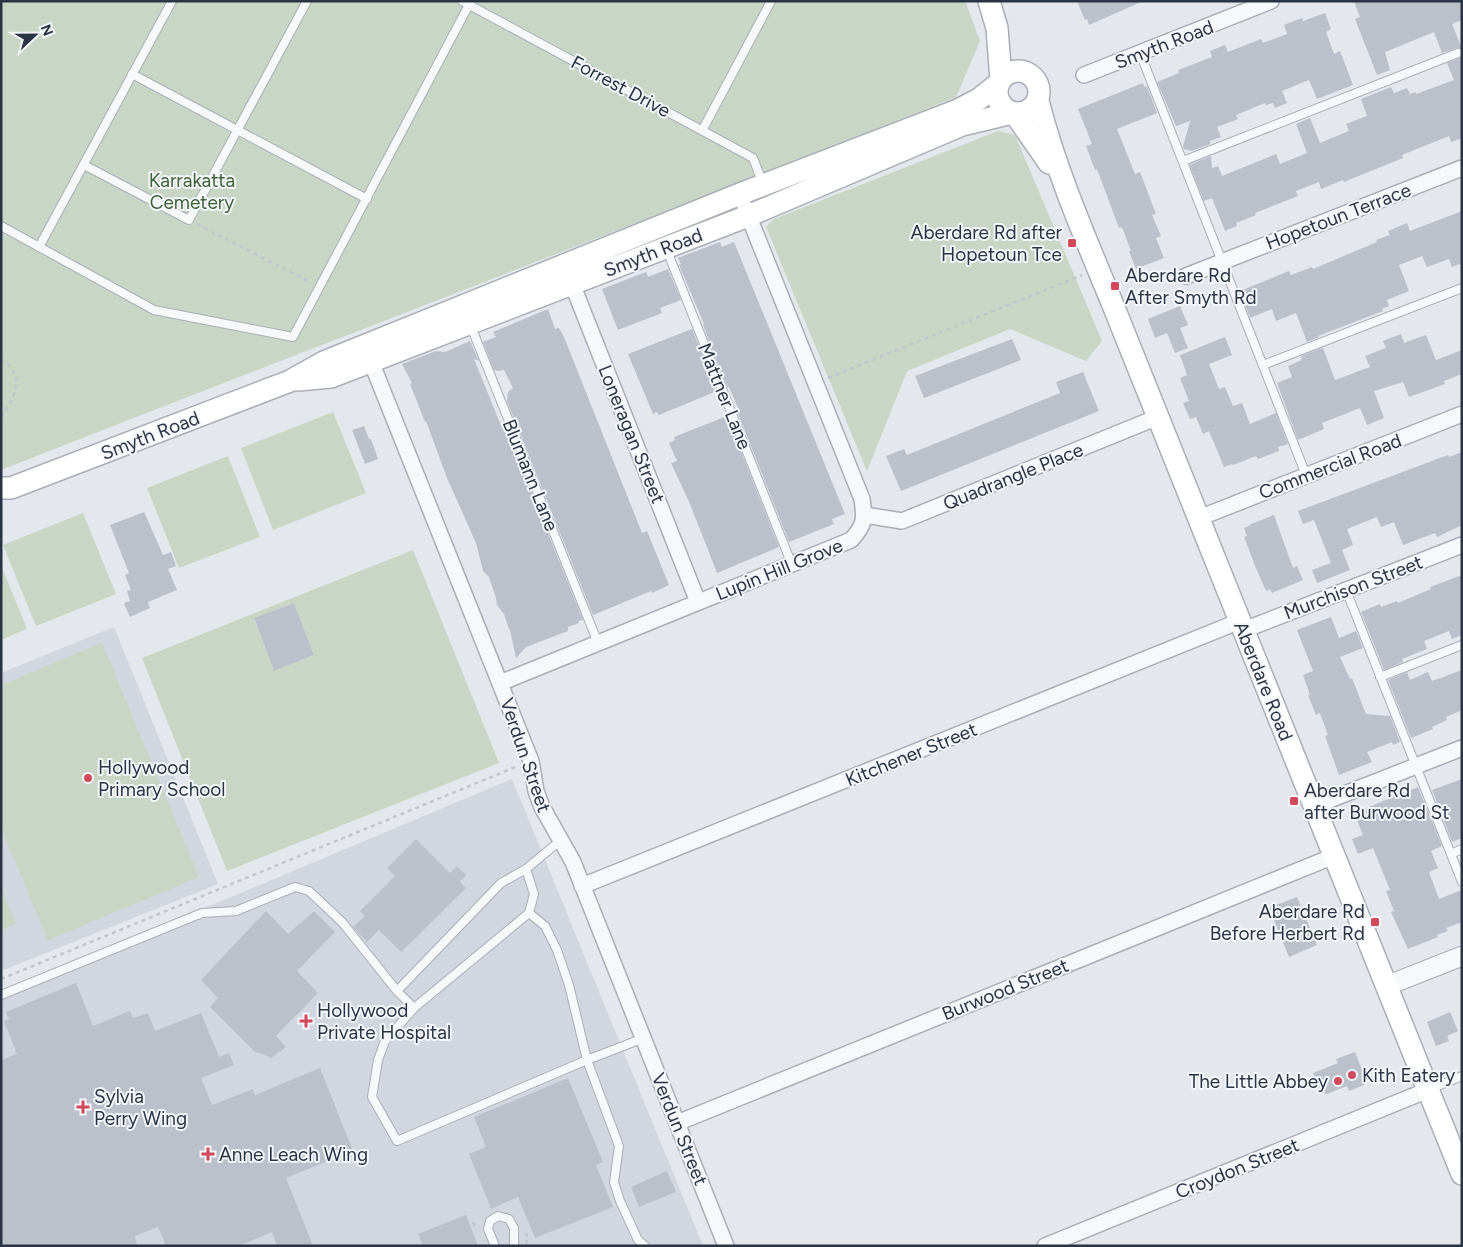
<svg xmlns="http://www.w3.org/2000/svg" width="1463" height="1247" font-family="Figtree,sans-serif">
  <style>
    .built { fill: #d2d6de }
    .green { fill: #c9d6c5; fill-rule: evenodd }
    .building { fill: #bbc0ca }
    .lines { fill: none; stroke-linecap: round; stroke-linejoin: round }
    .service-casing { stroke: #a9aeb7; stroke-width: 10 }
    .minor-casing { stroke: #a9aeb7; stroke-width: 18 }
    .tertiary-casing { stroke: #a9aeb7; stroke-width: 21 }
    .secondary-casing { stroke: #a9aeb7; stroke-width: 24 }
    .path { stroke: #c2c5cb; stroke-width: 2.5; stroke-dasharray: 4 4; stroke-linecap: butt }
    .service { stroke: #f7f8fa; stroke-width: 8 }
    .minor { stroke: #f7f8fa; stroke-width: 15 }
    .tertiary { stroke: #f7f8fa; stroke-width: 19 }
    .secondary { stroke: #fff; stroke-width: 21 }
    .poi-dot { fill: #d1495b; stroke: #f4f6f9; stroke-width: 2 }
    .labels { text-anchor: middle; stroke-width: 4; stroke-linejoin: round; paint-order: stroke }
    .street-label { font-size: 19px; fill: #2b3445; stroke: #f4f6f9 }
    .park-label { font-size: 19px; fill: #3f6138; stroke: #f4f6f9 }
    .poi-label { font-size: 19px; fill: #2b3445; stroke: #f4f6f9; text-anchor: start }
  </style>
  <rect width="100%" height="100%" fill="#e4e7ec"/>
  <path class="built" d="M114 627 218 884 1 971V673Z
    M512 779 703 1246H1V990L224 900Z"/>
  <path class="green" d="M1 1H965L980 41 956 97C639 223 320 345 1 470Z
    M998 131 1015 135 1102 341 1086 361 1010 329 907 371 867 471 766 227 774 219Z
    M333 412 366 493 273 530 241 448Z
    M228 456 260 537 179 568 147 488Z
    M83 513 116 594 36 626 3 545Z
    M413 550 499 763 227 871 142 658ZM294 603 314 655 274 671 254 619Z
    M1 565 27 629 1 640Z
    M102 643 199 877 48 940 1 828V685Z
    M1 887 16 924 1 930Z"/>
  <path class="building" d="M1077 1H1141V2L1089 25 1087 19 1085 20Z
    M1354 1H1462V20L1452 24 1462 49 1456 48 1442 53 1434 32 1385 52 1390 70 1377 75 1355 19 1360 17Z
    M1325 13 1331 29 1326 32 1334 54 1340 51 1353 85 1317 99 1309 80 1282 91 1287 103 1275 108 1273 103 1266 105 1265 103 1236 115 1238 119 1217 127 1221 137 1210 141V144L1192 151 1184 149 1183 147 1190 121 1176 126 1157 82 1179 73 1178 70 1212 57 1210 51 1225 45 1228 52 1261 39 1263 43 1287 34 1284 25 1302 18 1303 21Z
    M1462 57V138L1451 142 1449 136 1402 155 1403 158 1344 182 1343 180 1321 189 1319 182 1296 191 1298 196 1255 213 1256 215 1236 223 1237 226 1225 231 1212 198 1204 201 1190 166 1191 164 1211 156 1212 168 1218 166 1222 176 1276 154 1280 164 1307 153 1296 124 1310 118 1320 143 1349 131 1346 124 1367 116 1361 99 1391 87 1394 93 1407 88 1410 94 1415 92 1416 94 1454 80 1447 63Z
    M1143 83 1144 87 1147 86 1157 113 1117 129 1135 174 1140 172 1156 214 1152 215 1161 236 1156 238 1164 258 1136 269 1129 251H1131L1122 227 1119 228 1097 169 1095 170 1086 146 1092 144 1078 109Z
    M1462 211V263L1452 267 1449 259 1427 267 1422 256 1399 265 1409 291 1387 300 1389 306 1382 309 1383 311 1318 336 1319 337 1307 342 1296 313 1276 321 1272 309 1250 318 1240 291 1289 271 1291 275 1312 267 1313 269 1377 242 1376 240 1390 235 1388 231 1407 223 1410 231Z
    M720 242 722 247 734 242 845 514 832 519 834 524 789 542 737 411 739 410 729 387H727L703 325 704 324 679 265 681 264 678 258Z
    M668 269 681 300 660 308 662 313 618 330 602 289 646 272 648 277Z
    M1180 306 1188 325 1180 328 1188 348 1175 353 1167 333 1155 338 1148 319Z
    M548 309 555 329 559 328 564 337 642 533 647 531 669 585 652 593 651 591 593 615 507 401 508 392 513 388 504 370 498 371 494 370 483 342 496 337 493 332Z
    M692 329 717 391 659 415 657 412 653 414 628 354Z
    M1401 334 1404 343 1426 335 1436 360 1462 350V374L1444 381 1445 384 1409 397 1403 382 1374 391 1384 418 1367 425 1360 408 1322 423 1324 429 1298 440 1277 383 1292 377 1288 366 1302 360 1301 356 1323 348 1335 380 1370 367 1365 356 1386 348 1383 341Z
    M1225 337 1232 355 1209 364 1219 389 1225 387 1233 406 1242 403 1250 424 1276 413 1288 444 1278 447 1279 451 1258 459 1256 456 1233 465 1232 464 1224 467 1209 431 1203 434 1196 417 1190 419 1183 403 1189 401 1180 378 1187 375 1180 355Z
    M1012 339 1021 360 924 398 915 376Z
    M470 341 479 361 474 359 502 428 503 422 583 620 578 621 579 623 568 627V631L526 647 516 658 510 630 509 629 504 614 497 605 496 598 489 577 483 571 476 543 447 478 426 421 425 422 410 384 412 383 402 364 436 351 445 352Z
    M1083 372 1099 411 901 491 886 456 904 449 907 455 1060 393 1056 382Z
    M727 416 779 547 717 573 690 504 671 463 677 461 669 443 675 440 674 437Z
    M364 426 369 439H371L378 459 365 464 352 430Z
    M1462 452V525L1437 537 1435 533 1403 545 1394 522 1381 527 1377 517 1347 529 1353 545 1342 550 1350 570 1317 583 1312 570 1331 563 1314 520 1303 524 1298 511 1448 455 1449 457Z
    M144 512 163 555 171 552 176 566 168 569 177 590 148 602 150 608 130 617 124 603 130 601 127 591 131 590 125 575 129 573 110 525Z
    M1274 515 1293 568 1297 566 1303 580 1272 593 1270 589 1266 591 1256 568 1244 537 1247 536 1244 528 1249 526V525Z
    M1462 575V635L1452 639 1449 631 1424 641 1427 649 1402 659 1403 662 1384 670 1361 612 1380 604 1381 607 1397 601 1398 603 1431 589 1430 587Z
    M294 603 314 655 274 671 254 618Z
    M1331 617 1339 638 1356 631 1363 648 1340 657 1350 679 1352 678 1366 714 1390 716 1400 742 1393 745 1392 742 1367 752 1372 762 1339 775 1325 736 1328 735 1320 713 1316 715 1308 695H1310L1303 675 1313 671 1297 630Z
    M1462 670V710L1446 717 1447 720 1432 727 1433 729 1411 738 1388 680 1407 672 1410 680 1428 672 1432 681Z
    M1462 779V838L1452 842 1432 790Z
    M1418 787 1442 846 1431 851 1438 868 1429 872 1439 899 1462 890V922L1446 928 1448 931 1437 935 1438 937 1408 949 1391 912 1394 911 1386 891 1390 890 1373 848 1358 854 1352 839 1363 835 1354 813Z
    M416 839 450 873 457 866 466 875 460 882 466 888 401 952 379 930 367 942 353 927 365 916 360 911 395 876 387 868Z
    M1297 897 1317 945 1289 957 1269 908Z
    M266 911 288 934 314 911 335 932 297 971 318 993 276 1036 286 1047 271 1058 263 1054 255 1052 210 1007 218 998 201 980Z
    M76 983 93 1026 130 1011 133 1018 148 1013 155 1031 201 1013 219 1057 229 1053 234 1065 201 1078 212 1105 253 1089 255 1095 320 1068 353 1151 286 1178 313 1246H277L272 1232 239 1246H166L158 1227 135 1236 137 1246H1V1060L17 1054 4 1021 9 1019 6 1012Z
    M1450 1012 1458 1031 1447 1036 1449 1041 1436 1046 1427 1022Z
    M1355 1052 1366 1080 1364 1085 1349 1091 1347 1086 1327 1094 1321 1092 1313 1073 1338 1063 1336 1059Z
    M568 1078 603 1162 596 1165 613 1207 535 1238 518 1197 491 1209 469 1154 486 1147 474 1117Z
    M667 1171 676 1192 639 1207 631 1187Z
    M466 1215 478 1246H423L418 1234Z"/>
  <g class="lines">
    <g class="service-casing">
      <path id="service" d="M462 1 753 158 763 184
        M1140 53 1306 475
        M132 74 367 199
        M703 129 771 1
        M1183 161 1458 53
        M84 165 189 220 307 1
        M1 226 154 310 293 337 471 1
        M39 247 172 1
        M666 248 792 565
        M470 324 598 643
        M1263 365 1462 288
        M1346 590 1462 882
        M1380 677 1462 645
        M1451 854 1462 849
        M526 869 534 894 529 913 414 1008 397 991 501 883 526 869 561 840
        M529 913 545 926 557 950 569 985 587 1060 619 1146 614 1182 620 1201 638 1240 645 1246
        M1 995 202 913 236 911 295 887 309 891 342 922 397 991
        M414 1008 385 1041 378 1060 372 1097 397 1141 587 1060 644 1038
        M1430 1089 1462 1076
        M495 1246 488 1229 490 1221 498 1216 509 1219 514 1228V1246"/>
    </g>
    <g class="minor-casing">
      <path id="minor" d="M1084 75 1271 1
        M569 276 698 602
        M1186 276 1462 168
        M368 354 531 761 536 791 542 807 573 862 726 1246
        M865 515 902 521 1158 417
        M1199 518 1462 414
        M1244 630 1462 545
        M500 683 851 540C865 525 865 519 862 499L745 207
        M1314 806 1462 748
        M582 886 1240 621
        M677 1123 1334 856
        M1045 1246 1428 1090"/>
    </g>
    <g class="tertiary-casing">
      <path id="tertiary" d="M1386 986 1462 956"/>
    </g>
    <g class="secondary-casing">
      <path id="secondary" d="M989 1 997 28 1001 80
        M997 92a21 21 0 1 1 42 0a21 21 0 1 1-42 0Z
        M1038 101C1056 171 1085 237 1113 305L1462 1174
        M1015 114 1049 163
        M298 380 331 377 748 216 962 125 1012 113
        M1 488H11L290 381 324 362 740 194 958 110 979 99 998 84"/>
    </g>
    <path class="path" d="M197 224 310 282
      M1 359C27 375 15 397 1 418
      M828 378 1082 275
      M1 979 518 766
      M473 1222 476 1230
      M526 1244 528 1238 526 1233"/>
    <use href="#service" class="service"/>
    <use href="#minor" class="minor"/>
    <use href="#tertiary" class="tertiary"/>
    <use href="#secondary" class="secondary"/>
  </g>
  <g class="poi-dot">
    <rect x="1067" y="238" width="10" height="10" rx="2.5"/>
    <rect x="1110" y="281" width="10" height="10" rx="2.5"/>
    <circle cx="88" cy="778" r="5"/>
    <rect x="1289" y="796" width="10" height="10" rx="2.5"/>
    <rect x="1370" y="917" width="10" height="10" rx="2.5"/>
    <path d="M303.5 1013.5h5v5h5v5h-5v5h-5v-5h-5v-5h5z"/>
    <circle cx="1352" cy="1075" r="5"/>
    <circle cx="1338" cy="1081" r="5"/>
    <path d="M80.5 1099.5h5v5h5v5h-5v5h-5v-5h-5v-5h5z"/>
    <path d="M205.5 1146.5h5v5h5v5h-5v5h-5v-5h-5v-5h5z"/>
  </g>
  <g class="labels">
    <g class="street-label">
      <text transform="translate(1164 44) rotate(-21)" y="7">Smyth Road</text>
      <text transform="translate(621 86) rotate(28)" y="7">Forrest Drive</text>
      <text transform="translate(1338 216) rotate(-21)" y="7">Hopetoun Terrace</text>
      <text transform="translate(653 252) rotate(-21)" y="7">Smyth Road</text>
      <text transform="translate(725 396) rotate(68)" y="7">Mattner Lane</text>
      <text transform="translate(632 434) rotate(68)" y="7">Loneragan Street</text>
      <text transform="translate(150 435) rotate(-21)" y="7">Smyth Road</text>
      <text transform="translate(1330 466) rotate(-21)" y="7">Commercial Road</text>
      <text transform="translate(531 475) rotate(68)" y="7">Blumann Lane</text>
      <text transform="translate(1013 476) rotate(-22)" y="7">Quadrangle Place</text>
      <text transform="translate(779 569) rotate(-22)" y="7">Lupin Hill Grove</text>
      <text transform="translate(1353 587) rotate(-21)" y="7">Murchison Street</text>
      <text transform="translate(1264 681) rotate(68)" y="7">Aberdare Road</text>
      <text transform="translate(911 754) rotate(-22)" y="7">Kitchener Street</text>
      <text transform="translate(526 755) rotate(71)" y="7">Verdun Street</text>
      <text transform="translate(1005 989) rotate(-22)" y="7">Burwood Street</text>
      <text transform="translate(680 1129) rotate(68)" y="7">Verdun Street</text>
      <text transform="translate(1237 1168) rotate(-22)" y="7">Croydon Street</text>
    </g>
    <g class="park-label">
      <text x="192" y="187">Karrakatta<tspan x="192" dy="22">Cemetery</tspan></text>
    </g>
    <g class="poi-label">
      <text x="1062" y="239" text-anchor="end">Aberdare Rd after<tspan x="1062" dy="22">Hopetoun Tce</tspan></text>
      <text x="1125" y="282">Aberdare Rd<tspan x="1125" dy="22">After Smyth Rd</tspan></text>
      <text x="98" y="774">Hollywood<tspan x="98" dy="22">Primary School</tspan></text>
      <text x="1304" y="797">Aberdare Rd<tspan x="1304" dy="22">after Burwood St</tspan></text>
      <text x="1365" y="918" text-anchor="end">Aberdare Rd<tspan x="1365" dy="22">Before Herbert Rd</tspan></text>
      <text x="317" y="1017">Hollywood<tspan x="317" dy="22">Private Hospital</tspan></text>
      <text x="1362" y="1082">Kith Eatery</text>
      <text x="1328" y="1088" text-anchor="end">The Little Abbey</text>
      <text x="94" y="1103">Sylvia<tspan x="94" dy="22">Perry Wing</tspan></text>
      <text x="219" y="1161">Anne Leach Wing</text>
    </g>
  </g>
  <rect width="1463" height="1247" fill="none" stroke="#2b3445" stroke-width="5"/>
  <g transform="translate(35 35) rotate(68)" stroke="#f4f6f9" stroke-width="4" paint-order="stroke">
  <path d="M0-4L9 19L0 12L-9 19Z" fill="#2b3445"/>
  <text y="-8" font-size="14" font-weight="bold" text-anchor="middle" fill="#2b3445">N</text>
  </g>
</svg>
